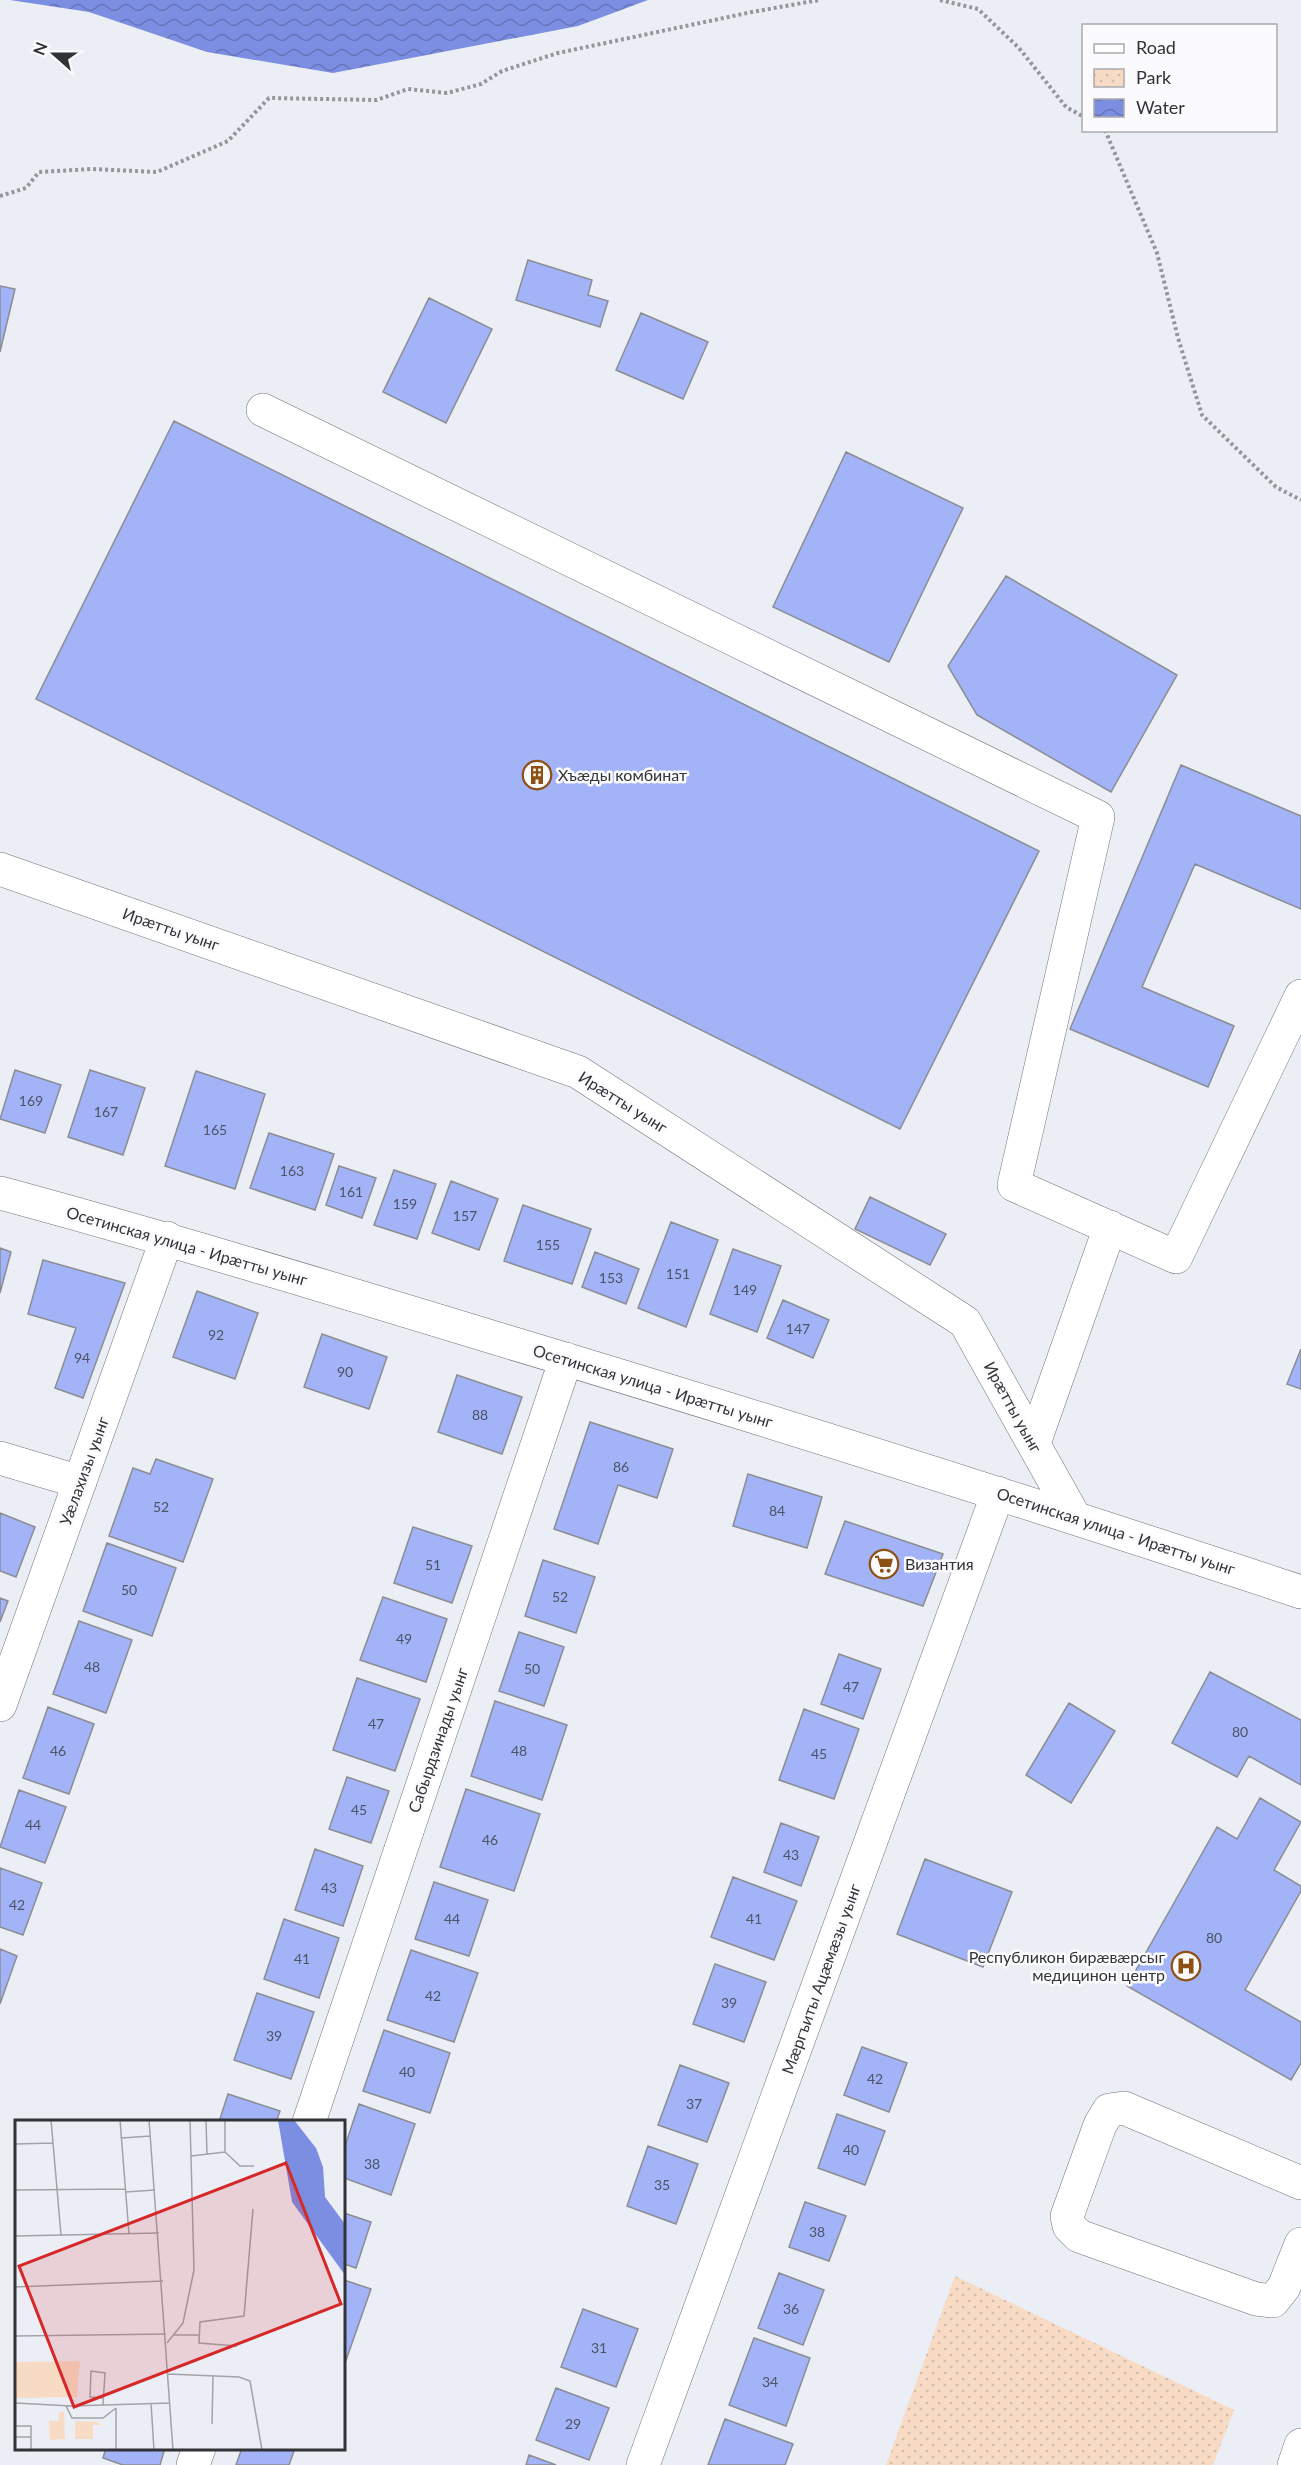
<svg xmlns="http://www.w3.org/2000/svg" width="1301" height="2465" font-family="Lato,sans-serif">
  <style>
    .park { fill: url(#park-dots) }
    .water { fill: url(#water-waves) }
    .building { fill: #a2b3f8; stroke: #8b8d93; stroke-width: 1.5 }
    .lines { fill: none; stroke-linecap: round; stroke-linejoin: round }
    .minor-casing { stroke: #707279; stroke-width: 34 }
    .path { stroke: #94969b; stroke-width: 4; stroke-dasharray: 3 3; stroke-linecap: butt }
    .minor { stroke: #fff; stroke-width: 33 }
    .labels { text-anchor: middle; stroke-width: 5; stroke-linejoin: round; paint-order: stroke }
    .number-label { font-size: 14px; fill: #4e5366 }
    .poi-label { font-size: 16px; fill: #323336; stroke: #fbfbfe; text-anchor: start }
    .street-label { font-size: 16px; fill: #323336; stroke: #fbfbfe }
    .inset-road { fill: none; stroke: #a2a3a9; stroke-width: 1.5 }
    .view { fill: #d62828; fill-opacity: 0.15; stroke: #d62828; stroke-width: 3 }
    .inset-edge { fill: none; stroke: #323336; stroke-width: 3 }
  </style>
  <defs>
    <pattern id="park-dots" width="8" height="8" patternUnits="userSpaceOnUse" patternTransform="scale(1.5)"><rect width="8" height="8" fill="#f7dbc5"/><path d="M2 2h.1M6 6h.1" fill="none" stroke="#d4bcaa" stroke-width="1.8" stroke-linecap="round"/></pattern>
    <pattern id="water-waves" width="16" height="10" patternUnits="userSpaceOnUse" patternTransform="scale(1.5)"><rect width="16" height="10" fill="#7c8ee2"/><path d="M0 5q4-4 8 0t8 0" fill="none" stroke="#6675b8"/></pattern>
  </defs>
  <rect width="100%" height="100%" fill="#eceef5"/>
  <path class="park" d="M955 2276 1234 2410 1213 2465H886Z"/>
  <path class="water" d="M10 0H648L578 26 333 73 207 52 89 12Z"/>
  <path class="building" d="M528 260 592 280 588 295 608 301 600 327 516 300Z
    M0 286 15 289 0 352Z
    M429 298 492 329 446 423 383 392Z
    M641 313 708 342 683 399 616 370Z
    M174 421 1039 851 900 1129 36 699Z
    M846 452 963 508 889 662 773 607Z
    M1006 576 1177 675 1111 792 977 715 948 666Z
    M1181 765 1301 816V909L1195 864 1142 987 1234 1026 1208 1087 1070 1029Z
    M15 1070 61 1085 45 1133 0 1119Z
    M90 1070 145 1088 123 1155 68 1137Z
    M196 1071 265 1094 235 1189 165 1166Z
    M269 1133 334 1154 315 1210 250 1188Z
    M339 1166 376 1178 362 1218 326 1205Z
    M394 1170 436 1184 417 1239 374 1225Z
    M451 1181 498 1199 479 1250 432 1233Z
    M870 1197 946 1234 930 1265 855 1229Z
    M523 1205 591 1229 572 1284 504 1261Z
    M671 1222 718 1240 686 1327 638 1308Z
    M0 1248 11 1252 0 1293Z
    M733 1249 781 1266 757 1332 710 1314Z
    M595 1252 639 1269 626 1304 582 1287Z
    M43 1260 125 1283 83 1398 55 1388 76 1328 28 1314Z
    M197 1291 258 1313 235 1379 173 1357Z
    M783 1300 829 1320 813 1358 767 1338Z
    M322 1334 387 1357 369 1409 304 1387Z
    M1301 1349V1389L1287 1384Z
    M457 1375 522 1397 502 1454 438 1432Z
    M590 1422 673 1449 657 1498 618 1485 598 1544 554 1529Z
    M156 1459 213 1479 183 1562 109 1536 133 1468 150 1474Z
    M748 1474 822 1497 807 1548 733 1526Z
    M0 1513 35 1527 16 1577 0 1571Z
    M845 1521 943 1554 923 1606 825 1574Z
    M413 1527 472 1546 452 1603 394 1583Z
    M107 1543 176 1568 152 1636 83 1611Z
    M543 1560 595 1577 576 1633 525 1616Z
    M383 1597 447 1619 426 1682 360 1660Z
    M0 1598 8 1601 0 1622Z
    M79 1621 132 1640 106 1713 53 1694Z
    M519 1632 564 1647 544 1706 499 1691Z
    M839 1654 881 1669 863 1719 821 1704Z
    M1210 1672 1301 1720V1785L1249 1756 1237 1777 1172 1743Z
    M357 1678 420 1699 395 1771 333 1750Z
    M495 1701 567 1725 542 1800 471 1776Z
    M1069 1703 1115 1731 1071 1803 1026 1775Z
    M48 1707 94 1724 69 1794 23 1778Z
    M804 1709 859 1729 834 1799 779 1780Z
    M347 1777 389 1791 371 1843 329 1829Z
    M466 1789 540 1814 514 1891 440 1867Z
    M19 1790 66 1807 45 1863 0 1847Z
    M1260 1798 1301 1822 1274 1870 1301 1886V1891L1245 1990 1301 2022V2063L1291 2080 1127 1986 1217 1827 1237 1839Z
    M781 1823 819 1837 801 1886 764 1872Z
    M315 1849 363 1866 343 1926 295 1910Z
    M925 1859 1012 1892 983 1967 897 1934Z
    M0 1868 42 1883 23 1935 0 1927Z
    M733 1877 797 1901 774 1960 711 1937Z
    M434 1882 488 1900 469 1956 415 1939Z
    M284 1919 339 1938 319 1998 264 1979Z
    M0 1949 17 1956 0 2004Z
    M411 1950 478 1973 454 2042 387 2020Z
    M715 1964 766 1982 744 2042 693 2024Z
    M257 1993 314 2012 291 2079 234 2060Z
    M384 2030 450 2053 430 2113 363 2091Z
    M862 2047 907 2063 889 2112 844 2095Z
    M680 2065 729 2083 707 2142 658 2125Z
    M228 2094 280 2111 276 2122H219Z
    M359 2104 415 2124 391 2195 344 2178V2149Z
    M837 2114 885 2131 865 2185 818 2168Z
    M648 2146 698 2164 676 2224 627 2206Z
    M805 2202 846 2216 829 2261 789 2247Z
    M344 2213 371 2222 356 2268 344 2264Z
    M779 2273 824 2290 803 2345 758 2328Z
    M344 2280 371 2289 344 2366Z
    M583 2309 638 2329 616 2387 561 2367Z
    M754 2338 810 2358 786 2426 729 2405Z
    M556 2388 609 2408 589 2460 536 2440Z
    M725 2419 793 2444 785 2465H708Z
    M106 2448H165L160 2465H123L103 2458Z
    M242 2448H295L289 2465H236Z
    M529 2455 556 2465H526Z"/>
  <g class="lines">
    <g class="minor-casing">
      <path id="minor" d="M263 410 1098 817 1014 1185 1176 1257 1301 996
        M0 869 578 1072 965 1322 1075 1518
        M0 1193C170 1239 337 1290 505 1341 772 1421 1037 1505 1301 1592
        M1034 1443 1110 1227
        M0 1458 80 1482
        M0 1705 167 1238
        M309 2122 566 1359
        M1301 2183 1124 2108 1109 2110 1100 2125 1067 2216 1069 2226 1079 2236 1256 2299 1273 2301 1284 2287 1301 2244
        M193 2465 199 2448
        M643 2465 998 1493
        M1294 2465 1301 2445"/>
    </g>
    <path class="path" d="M940 0 978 9 1019 48 1066 107 1084 117
      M1105 130 1157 253 1178 338 1202 415 1276 487 1301 500
      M0 196 26 188 39 172 92 169 157 172 228 141 269 98 377 100 408 89 447 93 481 84 502 71 558 53 752 12 819 0"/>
    <use href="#minor" class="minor"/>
  </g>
  <defs>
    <g id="building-ring" transform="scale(1.5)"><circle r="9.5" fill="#fbfbfe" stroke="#8e5013" stroke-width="1.5"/><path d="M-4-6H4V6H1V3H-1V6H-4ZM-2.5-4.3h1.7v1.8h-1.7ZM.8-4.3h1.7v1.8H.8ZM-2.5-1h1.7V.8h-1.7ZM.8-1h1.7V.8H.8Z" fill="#8e5013"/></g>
    <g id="supermarket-ring" transform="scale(1.5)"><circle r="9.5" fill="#fbfbfe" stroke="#8e5013" stroke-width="1.5"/><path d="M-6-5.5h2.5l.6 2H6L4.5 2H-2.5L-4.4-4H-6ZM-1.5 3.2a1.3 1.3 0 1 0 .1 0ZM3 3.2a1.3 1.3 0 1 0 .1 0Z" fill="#8e5013"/></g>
    <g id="hospital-ring" transform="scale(1.5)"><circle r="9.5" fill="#fbfbfe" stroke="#8e5013" stroke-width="1.5"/><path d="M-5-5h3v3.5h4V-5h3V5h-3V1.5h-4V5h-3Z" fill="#8e5013"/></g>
  </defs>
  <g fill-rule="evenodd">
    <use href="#building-ring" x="537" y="775"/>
    <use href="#supermarket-ring" x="884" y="1564"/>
    <use href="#hospital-ring" x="1186" y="1966"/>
  </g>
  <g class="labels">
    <g class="number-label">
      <text x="31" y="1106">169</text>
      <text x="106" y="1117">167</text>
      <text x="215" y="1135">165</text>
      <text x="292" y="1176">163</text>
      <text x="351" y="1197">161</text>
      <text x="405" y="1209">159</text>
      <text x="465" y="1221">157</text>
      <text x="548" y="1250">155</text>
      <text x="678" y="1279">151</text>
      <text x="611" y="1283">153</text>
      <text x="745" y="1295">149</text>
      <text x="798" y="1334">147</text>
      <text x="216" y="1340">92</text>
      <text x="82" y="1363">94</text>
      <text x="345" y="1377">90</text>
      <text x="480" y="1420">88</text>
      <text x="621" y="1472">86</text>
      <text x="161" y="1512">52</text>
      <text x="777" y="1516">84</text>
      <text x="433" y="1570">51</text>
      <text x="129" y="1595">50</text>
      <text x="560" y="1602">52</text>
      <text x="404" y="1644">49</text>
      <text x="92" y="1672">48</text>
      <text x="532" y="1674">50</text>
      <text x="851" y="1692">47</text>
      <text x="376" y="1729">47</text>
      <text x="1240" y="1737">80</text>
      <text x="58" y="1756">46</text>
      <text x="519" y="1756">48</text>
      <text x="819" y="1759">45</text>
      <text x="359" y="1815">45</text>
      <text x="33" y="1830">44</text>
      <text x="490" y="1845">46</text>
      <text x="791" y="1860">43</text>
      <text x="329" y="1893">43</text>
      <text x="17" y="1910">42</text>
      <text x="452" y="1924">44</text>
      <text x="754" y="1924">41</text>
      <text x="1214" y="1943">80</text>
      <text x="302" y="1964">41</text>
      <text x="433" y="2001">42</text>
      <text x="729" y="2008">39</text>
      <text x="274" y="2041">39</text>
      <text x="407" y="2077">40</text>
      <text x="875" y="2084">42</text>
      <text x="694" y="2109">37</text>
      <text x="851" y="2155">40</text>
      <text x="372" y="2169">38</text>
      <text x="662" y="2190">35</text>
      <text x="817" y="2237">38</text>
      <text x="791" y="2314">36</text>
      <text x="599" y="2353">31</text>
      <text x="770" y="2387">34</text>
      <text x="573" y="2429">29</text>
    </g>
    <g class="poi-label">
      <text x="558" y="781">Хъæды комбинат</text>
      <text x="905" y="1570">Византия</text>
      <text x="1165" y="1963" text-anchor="end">Республикон бирæвæрсыг<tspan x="1165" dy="18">медицинон центр</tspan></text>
    </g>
    <g class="street-label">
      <text transform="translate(171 929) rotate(19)" y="6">Ирæтты уынг</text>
      <text transform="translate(623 1102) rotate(32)" y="6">Ирæтты уынг</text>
      <text transform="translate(187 1246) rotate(16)" y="6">Осетинская улица - Ирæтты уынг</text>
      <text transform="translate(653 1386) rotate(17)" y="6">Осетинская улица - Ирæтты уынг</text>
      <text transform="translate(1013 1407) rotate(61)" y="6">Ирæтты уынг</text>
      <text transform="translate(84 1471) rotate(-70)" y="6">Уӕлахизы уынг</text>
      <text transform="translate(1116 1531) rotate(18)" y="6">Осетинская улица - Ирæтты уынг</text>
      <text transform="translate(438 1740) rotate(-71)" y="6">Сабырдзинады уынг</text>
      <text transform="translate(821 1979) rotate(-70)" y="6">Мӕргъиты Ацӕмӕзы уынг</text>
    </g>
  </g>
  <g transform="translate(15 2120)">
    <rect width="330" height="330" fill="#eceef5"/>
    <path d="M65 241 62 277 0 278V242ZM44 292H49L50 319 35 320 34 301H44ZM60 301 82 302 87 305H78V319H60Z" fill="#f7dbc5"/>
    <path d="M263 0H279L301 28 308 47 310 77 330 104V155L277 82Z" fill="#7c8ee2"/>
    <path class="inset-road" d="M36 0 46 115M105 0 114 114M134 0 158 330M191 0 192 34M210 0V32M107 18 135 16M0 24 38 23M176 36 210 32 225 46H239M0 70 111 69M111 72 140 70M0 116 144 113M0 167 148 161M158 215H185M0 216 151 214M152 223 168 203 179 150 175 0M222 226 184 223 185 202 229 196 238 89M153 254 224 257 235 261 247 330M88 278 75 277 76 251 90 253 88 285M0 283 56 286 155 283M136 283 139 330M51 286 57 298H88L101 288M101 288V330M197 304 198 256M0 306H16V317M0 317H16V330"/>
    <path class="view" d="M271 43 326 184 59 287 4 146Z"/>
    <rect width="330" height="330" class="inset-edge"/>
  </g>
  <rect x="1082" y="24" width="195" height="108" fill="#fbfbfe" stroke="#ababae" stroke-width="1.5"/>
  <rect x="1094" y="44" width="30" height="9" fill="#ffffff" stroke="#ababae" stroke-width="1.5"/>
  <text x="1136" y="54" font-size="18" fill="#323336">Road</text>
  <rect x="1094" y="69" width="30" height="18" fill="url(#park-dots)" stroke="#ababae" stroke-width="1.5"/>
  <text x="1136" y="84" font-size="18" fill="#323336">Park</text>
  <rect x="1094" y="99" width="30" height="18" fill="url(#water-waves)" stroke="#ababae" stroke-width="1.5"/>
  <text x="1136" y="114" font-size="18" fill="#323336">Water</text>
  <g transform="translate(54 54) rotate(291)" stroke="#fbfbfe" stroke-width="4.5" paint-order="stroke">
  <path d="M0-4.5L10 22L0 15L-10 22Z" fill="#323336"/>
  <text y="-9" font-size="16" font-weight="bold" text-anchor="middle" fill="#323336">N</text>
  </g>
</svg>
